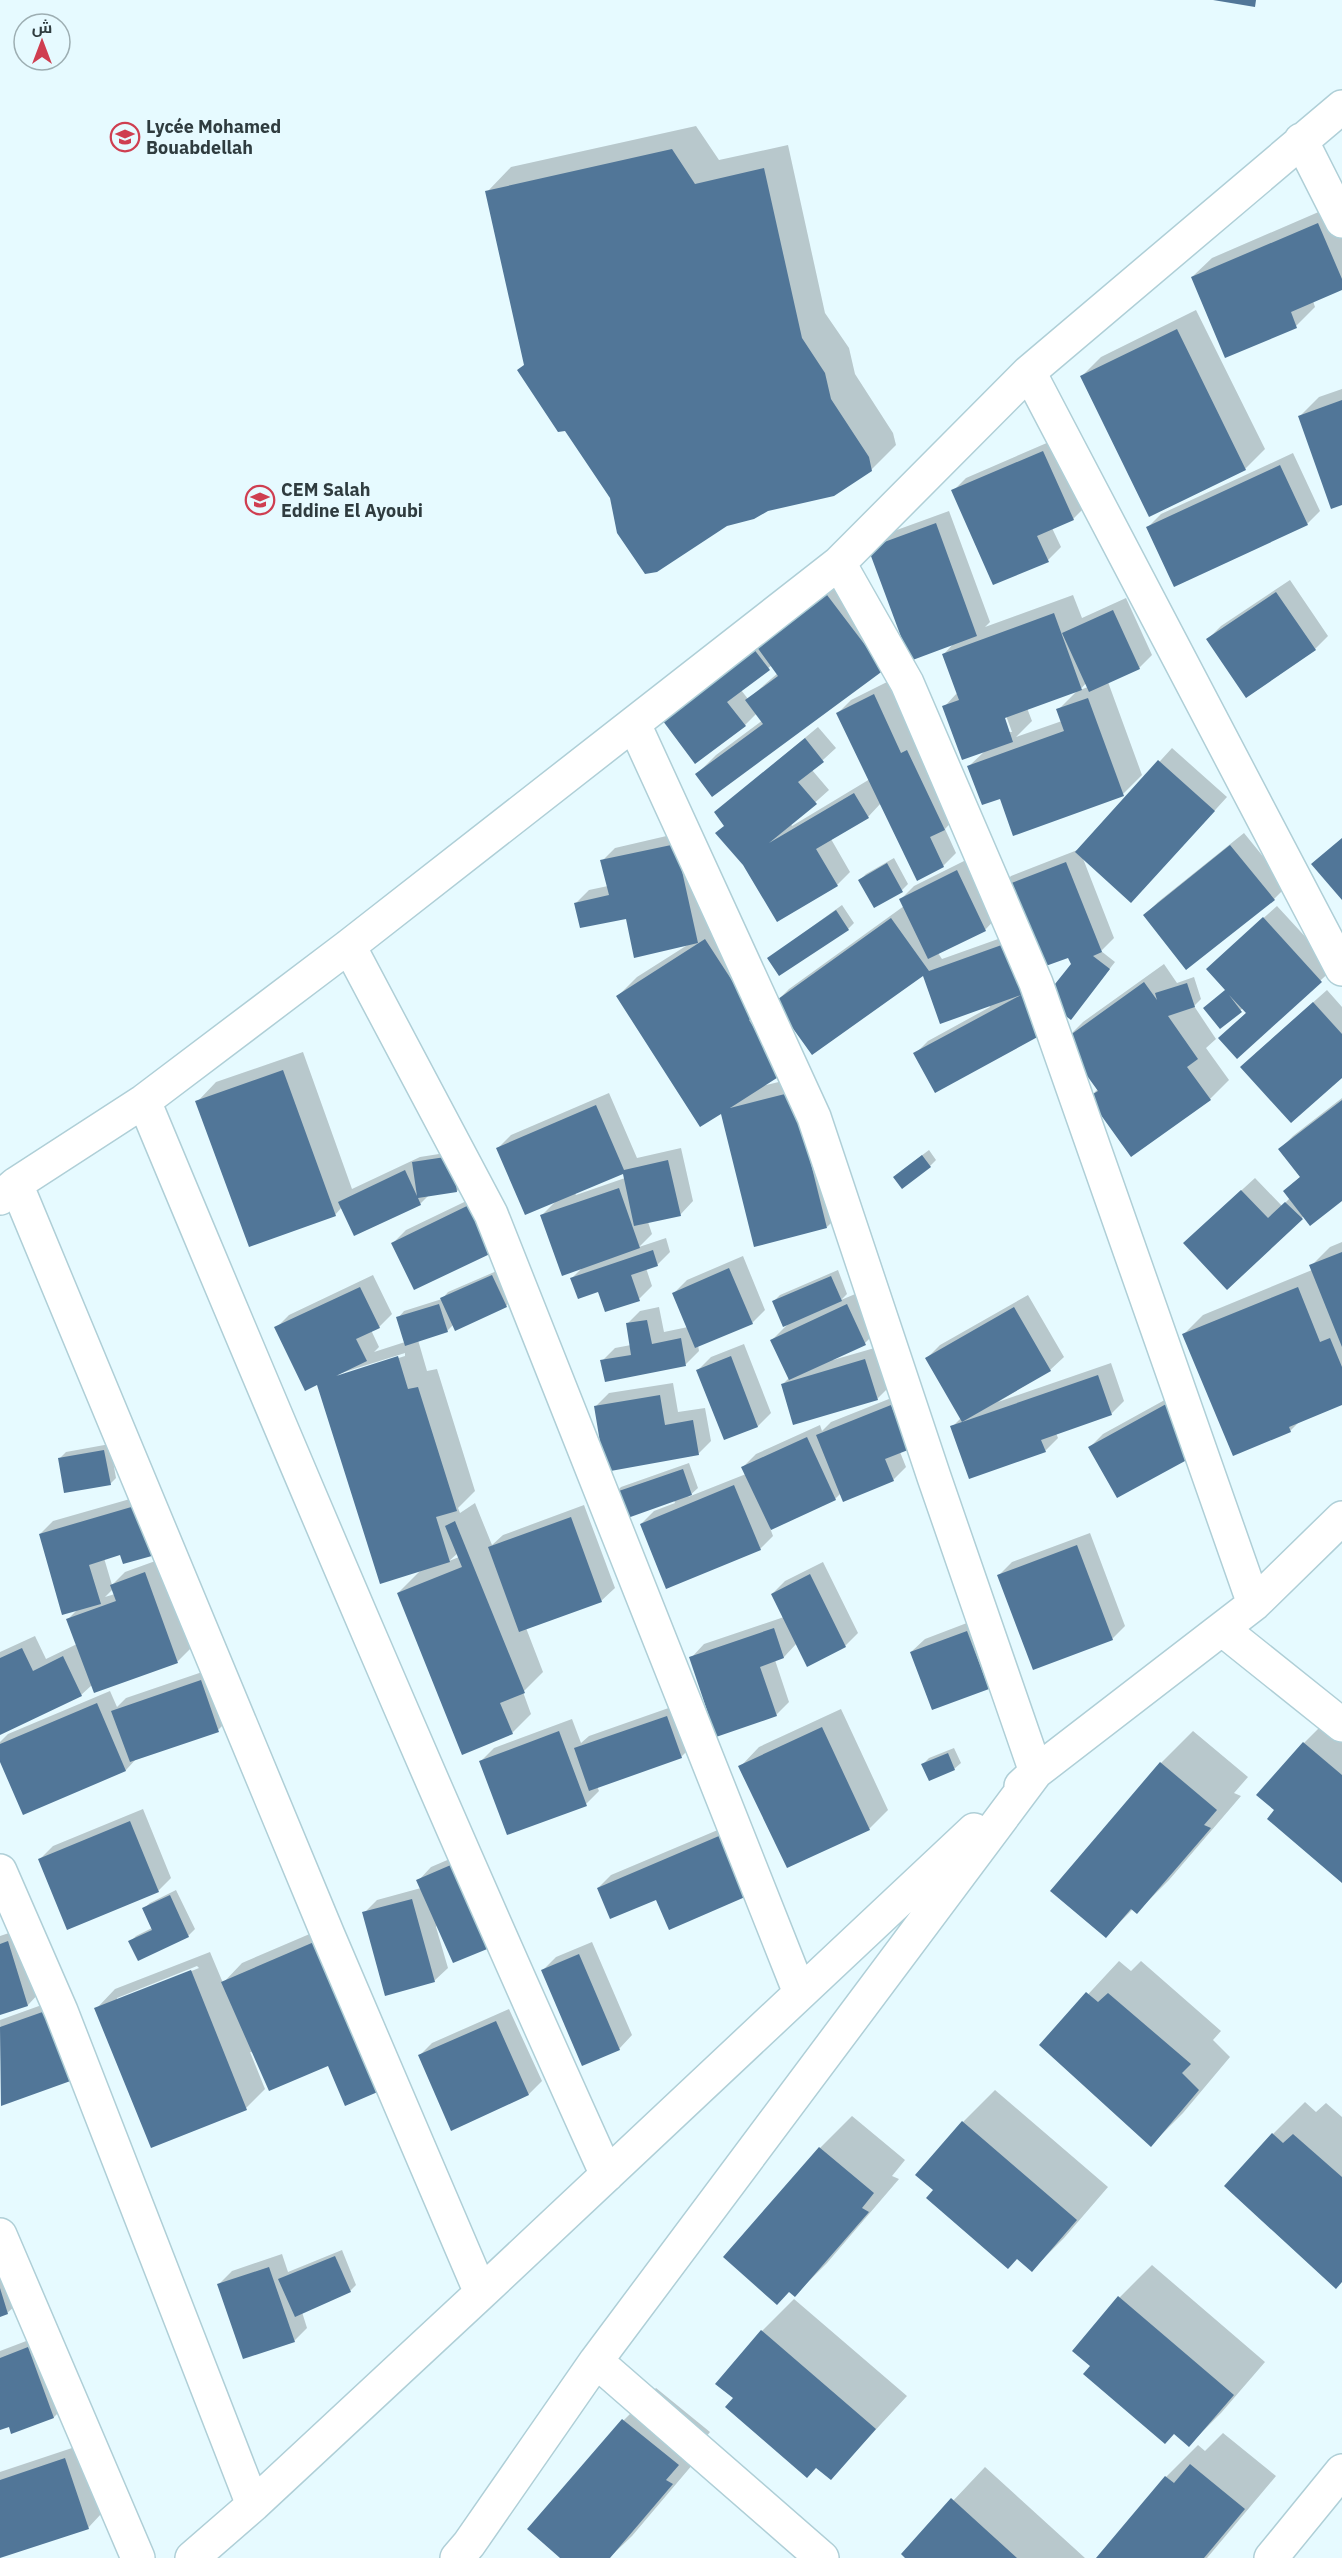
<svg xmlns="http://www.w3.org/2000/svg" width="1342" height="2558" font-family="'IBM Plex Sans',Cairo,sans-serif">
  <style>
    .shadow { fill: #0003; fill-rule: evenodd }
    .building { fill: #517698 }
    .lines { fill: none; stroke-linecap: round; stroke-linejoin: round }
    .minor-casing { stroke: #afcfd7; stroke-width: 36 }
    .minor { stroke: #fff; stroke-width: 33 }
    .labels { text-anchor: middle; stroke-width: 6; stroke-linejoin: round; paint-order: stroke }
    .poi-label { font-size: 18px; font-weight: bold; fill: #2f3c3f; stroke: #e6faff; text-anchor: start }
  </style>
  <rect width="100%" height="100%" fill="#e6faff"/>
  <path class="shadow" d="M696 126 719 160 788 145 825 313 849 348 855 374 893 433 896 445 871 470 611 498 526 364 487 192 511 167Z
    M1337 204 1342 216V289L1313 301 1315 307 1296 326 1192 277 1212 258Z
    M1196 310 1265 449 1245 469 1150 515 1082 376 1101 357Z
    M1342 389V504L1300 416 1319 397Z
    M1056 439 1086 506 1073 519 1052 528 1061 547 1048 560 953 491 966 478Z
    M1293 453 1320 511 1307 524 1148 527 1161 514Z
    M949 511 990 622 985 627 1073 595 1082 618 1126 598 1152 655 1139 668 1108 682 1142 775 1123 794 1001 797 969 766 985 751 944 707 958 692 944 654 954 643 870 548 883 535ZM1086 683 1088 687 1080 690ZM1079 689 1058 710 1062 721 1016 737 1032 721 1027 708ZM1004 710 1012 732H1008L1001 711Z
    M844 573 902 650 697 774 716 755 763 720 757 713 745 725 696 762 662 717ZM772 665 778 673 748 699 741 690Z
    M1290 580 1328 636 1315 649 1208 639 1221 626Z
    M887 682 915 740 957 816 945 829 956 853 943 866 881 803 868 817 831 839 850 872 837 885 726 826 716 812 818 727 836 748 812 770 829 790 791 824 792 826 870 779 838 713 851 700Z
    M1172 748 1227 797 1144 888 1082 856 1114 938 1101 951 1115 962 1071 1018 1072 964 1069 956 1037 968 1055 1019 915 1054 928 1041 990 1007 989 1005 924 974 776 1002 789 989 904 906 901 899 914 886 970 858 998 916 985 930 938 953 942 959 1015 933 997 890 1011 876 1080 849Z
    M688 831 773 996 762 1086 812 1074 846 1208 827 1227 618 996 637 977 689 944 627 917 576 903 589 890 608 886 602 861 615 848Z
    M1244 833 1287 886 1274 899 1145 915 1158 902Z
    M894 858 908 884 902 890 860 880 866 874Z
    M842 905 854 923 848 929 769 958Z
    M1277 906 1334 968 1237 1057 1220 1038 1247 1012 1243 1008 1221 1027 1226 990 1221 956Z
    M1164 964 1177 983 1194 977 1201 999 1194 1006 1216 1039 1206 1048 1229 1080 1210 1099 1090 1097 1098 1089 1064 1041 1083 1022Z
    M1327 990 1342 1007V1076L1255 1054Z
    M303 1052 352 1189 420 1157 458 1151 463 1185 457 1191 429 1195 420 1204 355 1234 342 1207 335 1215 197 1102 216 1082Z
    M609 1093 637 1158 681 1148 693 1201 680 1215 648 1222 652 1234 639 1247 666 1238 670 1252 657 1265 646 1268 652 1286 639 1299 599 1290 572 1278 583 1267 542 1215 557 1200 498 1148 511 1135ZM624 1172 625 1178 576 1195 575 1193Z
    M1342 1098V1200L1304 1216 1227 1288 1198 1230 1255 1178 1282 1206 1290 1198 1285 1191 1301 1176 1280 1149 1293 1136Z
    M929 1150 936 1160 930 1166 901 1171Z
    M483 1193 504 1238 393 1243 406 1230Z
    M1342 1242V1404L1300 1421 1290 1431 1184 1334 1203 1315 1312 1270 1311 1266 1330 1247Z
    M743 1256 765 1310 752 1323 698 1345 699 1351 686 1364 602 1361 615 1348 631 1345 627 1324 640 1311 659 1307 664 1332 688 1327 674 1293 687 1280Z
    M499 1270 512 1299 506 1306 454 1324 447 1331 418 1340 427 1371 437 1369 475 1491 458 1508 460 1513 475 1503 492 1545 503 1535 584 1505 615 1588 601 1601 526 1628 543 1672 523 1692 531 1714 512 1733 398 1593 422 1569 318 1383 276 1328 289 1315 373 1275 392 1314 379 1327 371 1330 379 1347 374 1352 405 1342 398 1318 404 1311 442 1299 448 1292ZM405 1353V1356L338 1377V1374ZM458 1553 459 1557 449 1561Z
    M838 1270 847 1294 841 1300 860 1292 878 1330 865 1343 833 1358V1360L878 1347 890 1386 877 1399 783 1384 789 1378 772 1340 790 1322 774 1301 780 1295Z
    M1028 1295 1064 1357 1050 1370 998 1402 1111 1363 1124 1401 1111 1414 1056 1433 1058 1438 1045 1451 952 1427 961 1418 927 1358 940 1345Z
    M744 1344 771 1413 758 1426 725 1439 698 1370 711 1357Z
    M673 1383 678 1412 705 1408 711 1441 698 1454 596 1406 609 1393Z
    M1181 1391 1195 1453 1090 1447 1103 1434Z
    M904 1393 921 1436 900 1452 906 1467 893 1480 841 1493 835 1499 770 1528 773 1536 760 1549 641 1524 654 1511 675 1503 674 1500 615 1493 621 1487 689 1463 698 1488 688 1497 746 1474 743 1467 756 1454 820 1425 822 1431 831 1422Z
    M110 1444 116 1478 110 1484 60 1458 66 1452Z
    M158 1491 121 1553 104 1558 112 1585 125 1572 158 1560 191 1648 178 1661 94 1691 92 1685 81 1695 0 1733V1652L35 1636 46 1659 77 1644 68 1619 79 1608 40 1534 53 1521ZM113 1589 115 1594 105 1597Z
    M1090 1533 1125 1626 1112 1639 999 1575 1012 1562Z
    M823 1562 858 1633 845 1646 797 1643 784 1657 775 1660 789 1702 776 1715 691 1658 704 1644 784 1617 772 1594 785 1581Z
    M980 1618 1002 1674 989 1687 933 1708 911 1652 925 1639Z
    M214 1668 231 1717 218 1730 137 1758 126 1770 24 1813 0 1758V1742L8 1734 110 1691 117 1707 126 1698Z
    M680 1704 694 1744 681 1757 597 1786 599 1791 586 1804 481 1761 494 1748 572 1719 581 1743 589 1736Z
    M841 1709 888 1810 869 1829 740 1767 759 1747Z
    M1336 1711 1342 1716V1881L1276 1810 1259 1795 1304 1743Z
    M1193 1731 1248 1777 1234 1793 1241 1796 1169 1880 1137 1912 1133 1909 1106 1936 1052 1891 1161 1763Z
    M954 1748 961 1763 954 1769 923 1764 929 1758Z
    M143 1809 171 1878 158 1891 40 1859 53 1846Z
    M739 1821 657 1898 598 1888 611 1875Z
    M473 1849 436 1927 448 1968 434 1981 364 1913 377 1900 421 1888 418 1881 431 1867Z
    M176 1890 195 1929 188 1936 130 1942 136 1936 152 1928 143 1909 150 1903Z
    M333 1924 328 2064 250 2052 265 2089 246 2108 96 2009 115 1989 210 1952 223 1983 242 1963ZM197 1966 199 1968 117 2001V1998Z
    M21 1929 41 1991 28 2005 0 2013V1936Z
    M592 1942 632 2035 619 2049 543 1970 556 1957Z
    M1119 1961 1131 1971 1141 1961 1221 2031 1213 2040 1230 2057 1183 2113 1151 2145 1041 2045Z
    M64 1997 2 2104 0 2020Z
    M509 2009 542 2081 529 2094 419 2056 432 2043Z
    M995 2090 1108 2187 1064 2238 1032 2270 935 2190 963 2122Z
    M1305 2102 1316 2112 1326 2103 1342 2117V2281L1273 2134Z
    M852 2116 905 2160 892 2176 899 2179 827 2263 795 2295 820 2148Z
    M342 2250 356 2285 350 2291 302 2312 307 2328 294 2341 219 2284 232 2271 282 2254 288 2272Z
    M1152 2265 1265 2362 1221 2413 1189 2445 1092 2365 1120 2297Z
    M0 2266 14 2307 7 2313 0 2315Z
    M794 2299 907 2396 831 2478 735 2398 762 2331Z
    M42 2335 67 2404 54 2417 0 2428V2351Z
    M656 2388 710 2432 697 2448 704 2451 632 2536 609 2558H562L529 2529 624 2420Z
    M1223 2433 1276 2476 1207 2558H1100L1166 2477 1198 2445 1205 2451Z
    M78 2446 101 2514 88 2528 0 2557V2472Z
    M985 2467 1085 2558H907L903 2554Z"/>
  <path class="building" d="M1213 0H1256L1255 7Z
    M672 149 695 184 764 168 802 338 825 373 831 399 869 457 872 471 834 496 768 511 754 519 727 526 657 572 645 574 617 533 610 498 565 431 558 432 517 370 524 365 485 191Z
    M1318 223 1342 279V290L1291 312 1297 328 1225 358 1191 277Z
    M1177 329 1246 470 1149 517 1080 376Z
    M1342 400V505L1331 509 1298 416Z
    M1043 451 1074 520 1037 536 1049 562 993 585 951 490Z
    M1280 465 1308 525 1174 587 1146 527Z
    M936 523 977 636 910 661 868 548Z
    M824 591 884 670 712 797 695 774 763 724 745 700 778 676 754 643Z
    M1276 592 1316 650 1246 698 1206 639Z
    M1113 610 1140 669 1089 692 1062 633Z
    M1054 613 1082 690 1005 718 1013 742 962 760 942 706 959 700 942 654Z
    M753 648 770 670 727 702 746 726 695 764 660 717Z
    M874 694 901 753 907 750 945 830 930 837 944 867 917 881 836 713Z
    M1088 698 1124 796 1013 836 1000 799 982 805 967 766 1064 731 1056 709Z
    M805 738 824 762 798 782 817 804 769 843 854 793 869 818 816 849 838 886 777 922 743 865 715 833 724 826 714 812Z
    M1158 760 1215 811 1131 903 1075 852Z
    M1342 838V900L1311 864Z
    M676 844 698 943 634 958 626 919 580 928 574 903 609 895 600 860Z
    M1230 845 1275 900 1186 970 1143 915Z
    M1066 862 1102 952 1093 956 1110 969 1071 1020 1043 999 1071 964 1068 958 1029 972 996 889Z
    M887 863 903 892 874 908 858 880Z
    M957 870 986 931 928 959 899 899Z
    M836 910 849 930 779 976 767 958Z
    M1263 917 1322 982 1237 1059 1218 1038 1246 1013 1229 995 1242 1012 1220 1029 1203 1008 1225 990 1206 969Z
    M891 918 929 971 1010 942 1029 992 1022 995 1043 1034 935 1093 913 1053 1021 995 940 1024 923 976 812 1055 774 1002Z
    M705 939 755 1016 749 1020 783 1074 730 1108 793 1092 827 1228 754 1247 721 1114 700 1127 616 996Z
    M1144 982 1157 1000 1155 993 1187 983 1195 1007 1168 1016 1198 1059 1187 1067 1211 1100 1131 1157 1088 1097 1098 1091 1062 1041Z
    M1313 1002 1342 1034V1078L1291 1123 1240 1067Z
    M283 1070 336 1216 249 1247 195 1101Z
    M1342 1100V1201L1310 1226 1283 1191 1300 1177 1278 1149Z
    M596 1105 624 1170 668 1160 681 1216 634 1226 623 1174 525 1215 496 1148Z
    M922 1155 931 1167 902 1189 893 1177Z
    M452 1156 457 1192 418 1198 421 1205 354 1236 338 1202 405 1170 417 1196 412 1162Z
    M619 1188 640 1248 562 1276 540 1215Z
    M1241 1190 1268 1218 1285 1202 1303 1219 1227 1290 1183 1243Z
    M469 1205 492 1253 414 1290 391 1243Z
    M653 1250 658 1266 631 1275 640 1301 605 1312 598 1292 578 1299 570 1278Z
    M1342 1252V1347L1309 1265Z
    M729 1268 753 1324 695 1348 672 1293Z
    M492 1275 507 1307 455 1331 440 1298Z
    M831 1276 842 1301 783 1327 772 1301Z
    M360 1287 380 1328 356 1339 367 1361 336 1376 398 1356 408 1389 418 1387 457 1511 436 1517 450 1562 380 1584 317 1385 305 1391 274 1327Z
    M1298 1287 1320 1342 1330 1338 1342 1367V1405L1289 1427 1291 1432 1233 1456 1182 1334Z
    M439 1304 448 1332 405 1346 396 1317Z
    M847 1304 866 1345 789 1380 770 1340Z
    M1014 1307 1051 1371 962 1422 1098 1375 1112 1415 1041 1440 1046 1452 969 1479 950 1426 962 1422 925 1358Z
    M647 1320 652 1344 681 1338 686 1366 605 1382 600 1360 631 1355 626 1323Z
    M731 1356 758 1427 724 1440 696 1370Z
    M865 1359 878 1400 793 1425 781 1384Z
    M660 1395 665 1425 693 1420 699 1455 605 1472 594 1406Z
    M1168 1403 1196 1455 1117 1498 1088 1447Z
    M891 1405 908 1450 885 1459 894 1481 843 1502 816 1435Z
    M807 1437 836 1500 771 1530 741 1467Z
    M104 1450 111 1485 64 1493 58 1458Z
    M683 1469 692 1495 622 1520 613 1493Z
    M734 1485 761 1550 666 1589 640 1524Z
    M145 1503 159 1554 123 1564 120 1555 89 1565 101 1604 62 1615 39 1534Z
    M571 1517 602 1602 519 1632 488 1547Z
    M455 1521 525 1693 500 1703 513 1734 462 1755 397 1593 462 1567 445 1526Z
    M1077 1545 1113 1640 1033 1670 997 1575Z
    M145 1572 178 1663 94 1693 66 1619 116 1601 110 1585Z
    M810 1574 846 1647 807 1667 771 1594Z
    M774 1628 784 1658 760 1667 777 1716 716 1737 689 1657Z
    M967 1631 989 1689 932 1710 910 1652Z
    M22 1648 33 1671 63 1656 82 1696 0 1735V1658Z
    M201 1680 219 1732 130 1762 111 1711Z
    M97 1703 126 1771 23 1815 0 1762V1744Z
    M667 1716 682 1758 589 1791 574 1748Z
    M822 1727 870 1830 787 1868 738 1766Z
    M559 1731 587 1806 507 1835 479 1761Z
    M1303 1742 1342 1775V1883L1267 1819 1274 1810 1256 1795Z
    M948 1753 955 1770 929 1781 921 1764Z
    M1160 1762 1217 1810 1204 1825 1211 1828 1137 1914 1131 1909 1106 1938 1050 1891Z
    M130 1821 159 1892 67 1930 38 1859Z
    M726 1833 752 1894 669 1930 656 1900 610 1919 597 1888Z
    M460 1861 497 1945 453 1963 416 1880Z
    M170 1895 189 1937 138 1961 128 1941 152 1930 142 1908Z
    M412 1899 435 1982 385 1996 362 1912Z
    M8 1941 28 2006 0 2015V1944Z
    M314 1942 380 2091 345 2106 328 2066 269 2091 221 1982Z
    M579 1954 620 2050 582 2066 541 1970Z
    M191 1970 247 2110 151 2148 94 2008Z
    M1086 1992 1098 2002 1108 1993 1191 2064 1182 2073 1199 2090 1151 2147 1039 2045Z
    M51 2009 76 2079 1 2106 0 2027Z
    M496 2021 529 2095 451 2131 418 2055Z
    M962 2121 1077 2220 1032 2272 1017 2259 1008 2269 926 2198 933 2190 915 2175Z
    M1272 2133 1283 2143 1293 2134 1342 2177V2282L1336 2289 1224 2186Z
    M819 2147 874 2193 862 2208 869 2212 795 2297 789 2292 777 2305 723 2257Z
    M335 2256 351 2292 295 2317 278 2279Z
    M269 2267 295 2342 243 2359 217 2284Z
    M0 2288 8 2314 0 2317Z
    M1118 2296 1234 2395 1189 2447 1174 2434 1165 2444 1083 2374 1090 2366 1072 2351Z
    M761 2330 876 2429 831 2480 816 2468 807 2478 725 2407 733 2398 715 2384Z
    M28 2347 54 2418 11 2434 9 2427 0 2430V2358Z
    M622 2419 679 2465 666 2480 673 2484 610 2558H560L527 2529Z
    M65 2458 89 2529 0 2558V2480Z
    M1190 2464 1245 2509 1204 2558H1096L1165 2476 1174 2483Z
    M951 2498 1017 2558H905L901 2554Z"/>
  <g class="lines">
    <g class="minor-casing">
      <path id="minor" d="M1301 140 1342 221
        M1029 372 1342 969
        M839 563 907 683 1036 983 1254 1604
        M349 946 491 1214 800 1993
        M144 1101C294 1461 446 1820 607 2175
        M16 1184 328 1935 481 2293
        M0 1198 16 1184 144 1101 349 946 839 563 1029 372 1342 107
        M1222 1629 1342 1725
        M1021 1786 1036 1772 1254 1604 1342 1518
        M0 1871 61 2011 253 2505
        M0 2235 138 2558
        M596 2361 822 2558
        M192 2558 253 2505 481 2293 974 1830
        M457 2558 469 2544 596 2361 1036 1772 934 1477 814 1117 634 724
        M1271 2558 1342 2471"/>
    </g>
    <use href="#minor" class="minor"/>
  </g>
  <defs>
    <g id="school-ring" transform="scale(1.5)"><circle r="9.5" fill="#e6faff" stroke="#cf3e50" stroke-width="1.5"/><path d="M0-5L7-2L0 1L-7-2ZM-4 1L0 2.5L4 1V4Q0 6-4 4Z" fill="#cf3e50"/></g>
  </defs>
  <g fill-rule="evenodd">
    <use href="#school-ring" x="125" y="137"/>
    <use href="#school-ring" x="260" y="500"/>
  </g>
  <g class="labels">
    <g class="poi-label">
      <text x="146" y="133">Lycée Mohamed<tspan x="146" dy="21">Bouabdellah</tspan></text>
      <text x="281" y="496">CEM Salah<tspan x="281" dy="21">Eddine El Ayoubi</tspan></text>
    </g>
  </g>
  <g transform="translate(42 42)"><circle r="28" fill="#e6faff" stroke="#9daeb2" stroke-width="1.5"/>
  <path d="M0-4.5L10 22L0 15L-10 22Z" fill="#cf3e50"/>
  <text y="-9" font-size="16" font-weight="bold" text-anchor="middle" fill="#2f3c3f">ش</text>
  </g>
</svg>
